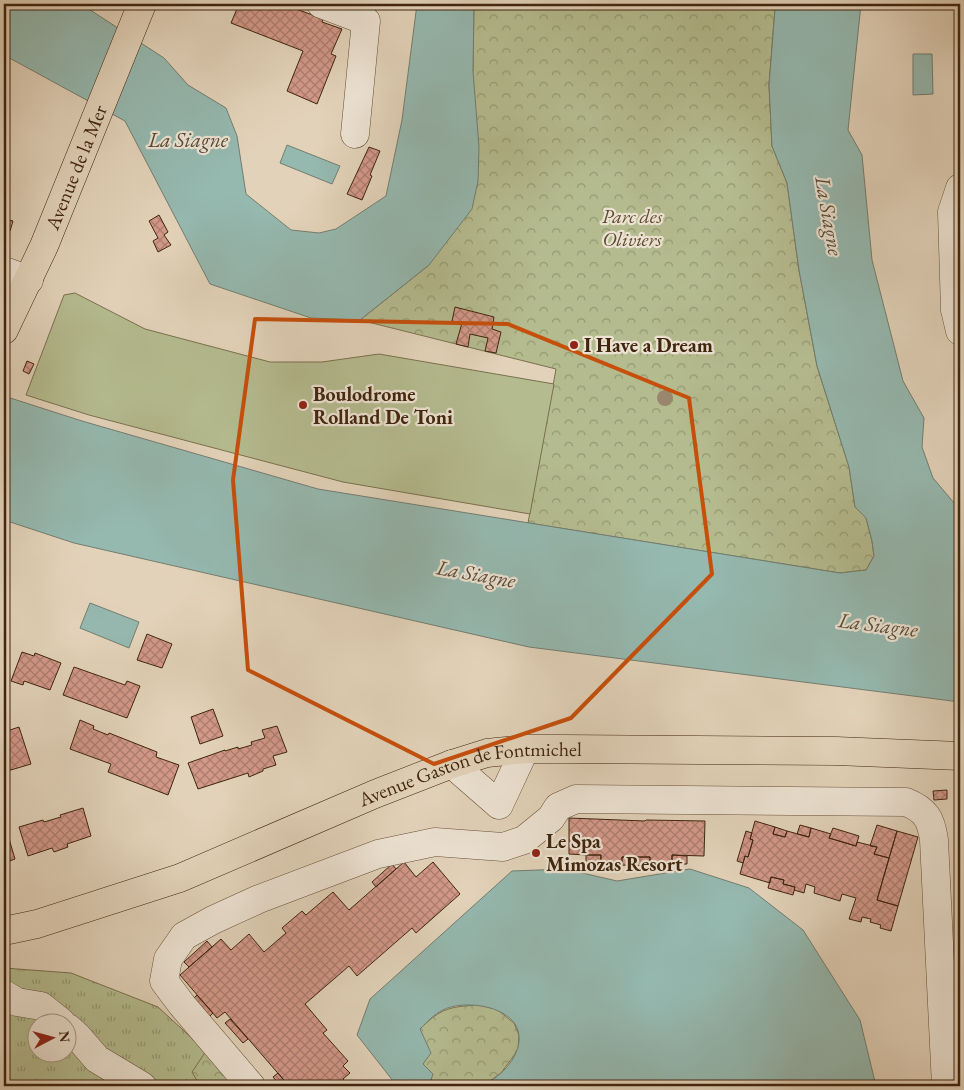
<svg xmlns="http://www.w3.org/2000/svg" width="964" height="1090" font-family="'EB Garamond',serif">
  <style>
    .grass { fill: url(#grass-tufts); stroke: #7a704e; fill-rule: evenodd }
    .forest { fill: url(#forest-crowns); stroke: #7a704e }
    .pitch { fill: #b4bb8f; stroke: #7a704e }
    .water { fill: #95b8af; stroke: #737d6f }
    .building { fill: url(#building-cross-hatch); stroke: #40250e }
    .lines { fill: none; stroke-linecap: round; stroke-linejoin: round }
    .minor-casing { stroke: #685039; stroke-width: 29 }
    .major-casing { stroke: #40250e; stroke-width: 29 }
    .minor { stroke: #ece2d2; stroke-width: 28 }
    .major { stroke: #e2d2b9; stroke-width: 28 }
    .tree { fill: #99876d }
    .marked { fill: none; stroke: #c64f0c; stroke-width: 4; stroke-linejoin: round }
    .poi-dot { fill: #8f2418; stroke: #ece2d2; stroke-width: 2 }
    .labels { text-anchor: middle; stroke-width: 4.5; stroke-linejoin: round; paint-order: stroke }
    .street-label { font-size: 20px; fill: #40250e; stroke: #ece2d2 }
    .park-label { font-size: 20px; font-style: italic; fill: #5d4a2e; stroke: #ece2d2 }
    .poi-label { font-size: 20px; font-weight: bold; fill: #40250e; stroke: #ece2d2; text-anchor: start }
    .water-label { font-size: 21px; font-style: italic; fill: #554a36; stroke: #ece2d2 }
  </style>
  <defs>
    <pattern id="grass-tufts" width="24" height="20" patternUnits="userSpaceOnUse" patternTransform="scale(1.25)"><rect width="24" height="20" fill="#b4bb8f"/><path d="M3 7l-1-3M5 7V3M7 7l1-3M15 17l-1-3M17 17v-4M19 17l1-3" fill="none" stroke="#949873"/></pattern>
    <pattern id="forest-crowns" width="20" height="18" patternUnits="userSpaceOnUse" patternTransform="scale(1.25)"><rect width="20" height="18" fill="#b4bb8f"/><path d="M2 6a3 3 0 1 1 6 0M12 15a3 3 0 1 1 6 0" fill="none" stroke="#949873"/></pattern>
    <pattern id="building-cross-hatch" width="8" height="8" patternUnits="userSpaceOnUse" patternTransform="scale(1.25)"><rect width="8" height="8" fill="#d29888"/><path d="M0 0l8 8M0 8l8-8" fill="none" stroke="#ac7c6e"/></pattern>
  </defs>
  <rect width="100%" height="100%" fill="#e2d2b9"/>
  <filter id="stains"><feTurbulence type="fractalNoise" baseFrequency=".004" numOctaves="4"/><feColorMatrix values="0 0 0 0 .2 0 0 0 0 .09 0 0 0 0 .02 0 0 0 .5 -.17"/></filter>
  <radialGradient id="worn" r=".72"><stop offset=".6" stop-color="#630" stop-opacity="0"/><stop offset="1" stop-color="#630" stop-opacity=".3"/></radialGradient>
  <path class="grass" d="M4 968 71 973 158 1007 244 1086H4ZM38 1022H68V1052H38Z"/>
  <path class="forest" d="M474 4H772L775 8 769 85 772 146 787 183 799 270 817 366 849 467 855 507 866 518 872 541 874 556 866 570 840 573 528 523 556 369 360 320 429 265 473 71Z
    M476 1005 495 1008 514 1023 519 1035 518 1050 501 1073 490 1081 475 1086H442L431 1080 432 1074 423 1064 420 1029C440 1009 448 1007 476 1005Z
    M206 1051 244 1086H200L192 1072Z"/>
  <path class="pitch" d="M75 293 145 329 270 362H322L379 354 554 384 530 514 343 482 89 415 26 395 64 295Z"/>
  <path class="water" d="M4 4H81L164 58 188 85 226 108 237 136 246 194 291 230 319 233 336 229 386 196 402 120 417 4H474L473 71 479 147 478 181 472 209 429 265 360 320 311 318 210 284 125 121 4 55Z
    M772 4H861L848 130 862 155 872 260 903 381 924 418 922 447 933 478 960 510V702L529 647 74 543 4 520V396L82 421 318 489 840 573 866 570 874 556 872 541 866 518 855 507 849 467 817 366 799 270 787 183 772 146 769 85 775 9Z
    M913 54H932L933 94 913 95Z
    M287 145 340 166 332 184 280 163Z
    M90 603 139 622 129 648 80 628Z
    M565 869 617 881 690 869 749 888 803 930 860 1020 876 1086H475C480 1084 485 1083 490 1081 508 1071 528 1045 515 1024 503 1006 470 1002 451 1007 438 1010 429 1020 420 1029L431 1053 423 1064 433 1074 431 1080 442 1086H397L357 1035 370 999 512 871Z"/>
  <path class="building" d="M239 4H283L323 19 322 22 342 29 331 54 336 56 317 104 287 91 303 51 231 23Z
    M369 147 380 151 370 175 372 176 362 200 347 194Z
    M159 215 168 232 164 235 171 245 158 252 153 241 158 238 149 221Z
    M6 219 13 221 10 231 4 229Z
    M455 307 494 317 492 329 501 332 496 353 485 351 488 338 470 334 468 347 456 344 462 323 452 321Z
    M27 361 34 364 29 374 23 371Z
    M147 634 172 644 162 668 137 660Z
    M22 652 34 656 35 653 61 663 50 690 24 681 23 685 11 681Z
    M74 667 125 685 127 681 140 686 127 718 63 695Z
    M213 709 223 736 200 744 191 717Z
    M80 720 94 726 93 729 108 735 109 733 157 752 156 757 179 765 168 795 108 772 111 764 70 749Z
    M277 726 287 752 273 756 276 765 263 769V771L249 777 248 773 198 789 188 763 225 750V751L238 747V749L252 745 251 742 265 738 262 730Z
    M19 727 31 764 4 772V732Z
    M947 790V799L934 800 933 791Z
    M83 808 91 836 67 844 68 847 54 852 52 848 28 856 19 827 43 820 44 822 61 817 60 815Z
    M569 818 645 821 646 820 705 821 704 856 672 855V863H650V857H622V862H601V855H586V845H569Z
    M755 821 775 827 773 834 785 837 787 831 809 837 811 828 831 834 829 838 856 846 857 842 877 847 874 854 889 858 877 900 898 906 891 931 880 928 881 925 870 922 871 919 862 917 861 922 849 919 856 898 842 894 840 901 814 893 815 887 806 884 804 893 794 890 795 887 783 884 784 880 771 877 770 883 740 874 745 856 748 857 753 840 750 839Z
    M800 825 811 828 809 837 797 834Z
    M877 825 897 831 889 858 874 854 877 847 870 846Z
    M775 827 787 831 785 837 773 834Z
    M833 828 859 836 856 846 829 838Z
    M746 831 752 833 750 839 753 840 748 857 745 856 743 863 737 861Z
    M897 831 918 837 898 906 877 900Z
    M7 832 15 859 4 863V833Z
    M569 845H586V855L569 854Z
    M586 855H601L600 863H586Z
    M672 855 687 856V864H672Z
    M622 857H650V863H653V866L619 865 620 862H622Z
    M404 862 416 877 433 862 460 894 416 933 412 928 357 976 349 966 305 1004 327 1030 323 1033 348 1061 343 1066 350 1073 343 1079 349 1086H289L225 1012 217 1018 180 975 221 939 231 950 249 934 264 952 286 933 282 928 302 911 306 915 333 892 349 910Z
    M392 864 396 869 376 887 372 882Z
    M771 877 784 880 783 884 795 887 793 895 768 888Z
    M207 941 212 947 189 967 184 962Z
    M197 995 213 1013 209 1017 193 999Z
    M230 1019 248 1039 243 1043 225 1023Z
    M278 1073 289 1086H281L273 1077Z"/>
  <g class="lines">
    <g class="minor-casing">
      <path id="minor" d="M321 4 366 21 355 134
        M960 188 952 212 955 310 960 331
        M4 271 29 280
        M452 764 499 805 525 749
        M4 994 17 1002 41 1006 61 1022
        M68 1028 78 1037 97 1059 142 1086
        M251 1086 182 1005 164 981 168 959 184 936 213 920 259 899 378 854 435 842 503 847 524 840 551 818 558 807 576 799 906 802C926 810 931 819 934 840L946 1086"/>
    </g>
    <g class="major-casing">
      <g id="major">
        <path id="s1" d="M4 330 44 246 142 4"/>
        <path id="s2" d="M4 931 37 924 180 878 375 794 452 764 487 753 525 749H563L836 751 960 756"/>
      </g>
    </g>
    <use href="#minor" class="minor"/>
    <use href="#major" class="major"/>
  </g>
  <circle class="tree" cx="665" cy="398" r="8"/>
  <path class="marked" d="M255 319 508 324 689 398 712 574 571 718 434 764 248 670 233 480Z"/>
  <g class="poi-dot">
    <circle cx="574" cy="345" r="5"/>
    <circle cx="303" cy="405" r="5"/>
    <circle cx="536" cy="853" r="5"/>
  </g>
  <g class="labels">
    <g class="street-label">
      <text dy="7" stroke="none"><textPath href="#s1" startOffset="178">Avenue de la Mer</textPath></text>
      <text dy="7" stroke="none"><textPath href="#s2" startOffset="495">Avenue Gaston de Fontmichel</textPath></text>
    </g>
    <g class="park-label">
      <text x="632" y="223">Parc des<tspan x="632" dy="23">Oliviers</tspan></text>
    </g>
    <g class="poi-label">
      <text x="584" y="352">I Have a Dream</text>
      <text x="313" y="401">Boulodrome<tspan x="313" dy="23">Rolland De Toni</tspan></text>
      <text x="546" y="848">Le Spa<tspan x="546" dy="23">Mimozas Resort</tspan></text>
    </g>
    <g class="water-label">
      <text x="188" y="147">La Siagne</text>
      <text transform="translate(829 216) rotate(80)" y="7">La Siagne</text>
      <text transform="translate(476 574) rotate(10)" y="7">La Siagne</text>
      <text transform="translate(878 625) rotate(7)" y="7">La Siagne</text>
    </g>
  </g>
  <rect width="964" height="1090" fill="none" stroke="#e2d2b9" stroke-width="20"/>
  <rect x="5" y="5" width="954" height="1080" fill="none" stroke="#40250e" stroke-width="2.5"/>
  <rect x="10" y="10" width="944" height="1070" fill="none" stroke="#40250e"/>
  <g transform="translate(52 1038) rotate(84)"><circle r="24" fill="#ece2d2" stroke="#a79684"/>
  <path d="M0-4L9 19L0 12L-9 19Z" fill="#8f2418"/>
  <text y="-8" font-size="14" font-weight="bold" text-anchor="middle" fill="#40250e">N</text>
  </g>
  <rect width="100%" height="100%" filter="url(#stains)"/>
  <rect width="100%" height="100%" fill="url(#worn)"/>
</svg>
